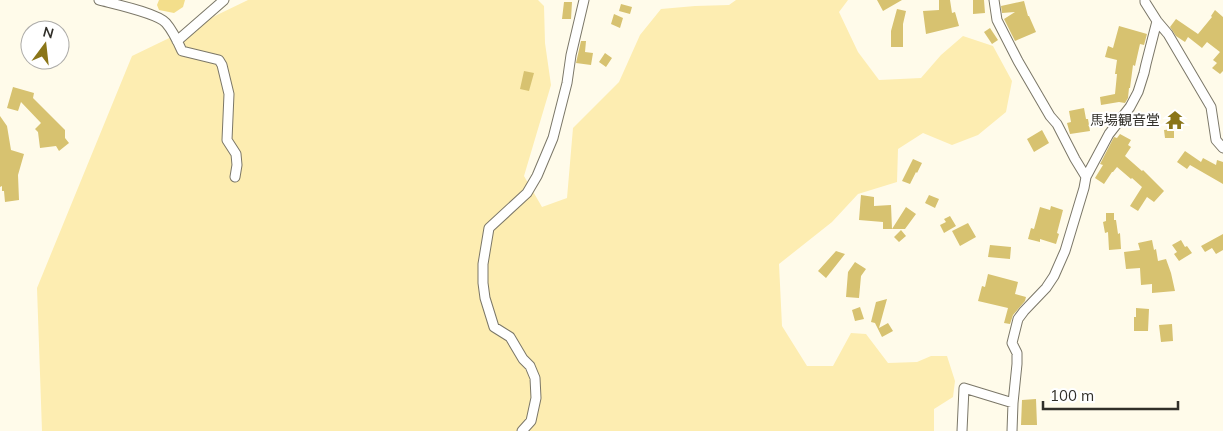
<svg xmlns="http://www.w3.org/2000/svg" width="1223" height="431" font-family="Mulish,'Noto Sans JP',sans-serif">
  <style>
    .green { fill: #fdedb1 }
    .water { fill: #f3de8b }
    .building { fill: #d7c270 }
    .lines { fill: none; stroke-linecap: round; stroke-linejoin: round }
    .street-casing { stroke: #7b7768; stroke-width: 11 }
    .street { stroke: #fff; stroke-width: 9 }
    .labels { text-anchor: middle; stroke-width: 4; stroke-linejoin: round; paint-order: stroke }
    .poi-label { font-size: 14px; fill: #312f29; stroke: #fff; text-anchor: end }
  </style>
  <rect width="100%" height="100%" fill="#fffbea"/>
  <path class="green" d="M248 0H538L544 6 545 43 551 85 524 176 542 207 567 198 573 128 619 82 640 35 661 9 695 6 729 5 736 0H848L839 12 858 52 879 80 921 78 941 55 963 36 993 46 1012 81 1006 112 978 135 952 145 923 133 898 149 897 182 858 194 832 222 779 264 782 326 807 366H833L851 333 866 334 888 363 917 362 931 356H947L955 381 953 397 934 409V431H42L37 288 132 56Z"/>
  <path class="water" d="M159 0H185L183 7 174 13 159 10 157 5Z"/>
  <path class="building" d="M877 0H902L883 11Z
    M939 0H950L952 13 955 12 959 26 926 34 923 11 939 10Z
    M973 0H984L985 13 973 14Z
    M1024 1 1028 16H1029L1036 32 1015 41 1004 19 1015 12 1002 13 1001 6Z
    M564 2H572L571 19H562Z
    M621 4 632 7 630 14 619 11Z
    M897 9 906 11 903 24V47H891V31Z
    M1215 10 1223 17V71L1220 74 1212 68 1217 63 1213 60 1220 52 1207 42 1202 48 1188 37 1185 42 1176 36 1170 27 1176 19 1198 34 1212 17 1211 16Z
    M614 14 623 18 620 28 611 24Z
    M1119 26 1147 34 1144 45 1140 44 1135 66 1133 65 1130 88H1129L1128 98 1125 103 1119 102 1101 105 1100 97 1115 94 1117 74H1115L1117 60 1105 57 1108 46 1113 48Z
    M990 28 998 40 992 44 984 32Z
    M581 41H586L585 52 593 53 591 65 576 63Z
    M605 53 612 58 606 67 599 62Z
    M524 71 534 73 529 91 520 89Z
    M13 87 34 93 33 98 65 130V138L69 143 59 151 56 146 40 148 38 132 35 129 41 123 21 102 18 111 7 108Z
    M1084 108 1086 119H1088L1090 131 1070 134 1067 123 1071 122 1069 111Z
    M0 116 7 126 11 150 24 154 18 175 19 200 5 202 4 191H2V186L0 187Z
    M1174 129V138H1165L1164 130Z
    M1042 130 1049 143 1034 152 1027 139Z
    M1120 134 1131 140 1128 145 1131 147 1125 156 1142 171 1143 170 1164 191 1154 202 1147 197 1138 211 1130 206 1142 187 1132 178 1131 179 1117 167 1113 172H1112L1104 184 1095 178 1103 165 1100 164 1114 137 1117 138Z
    M1185 151 1201 162 1203 158 1216 165 1217 160 1223 162V184L1190 165 1187 169 1177 162Z
    M913 159 922 163 917 173 916 172 910 184 902 181Z
    M861 195 874 197V206L891 205 892 229 906 207 916 214 905 229H883V222L859 220Z
    M929 195 939 199 935 208 925 203Z
    M1051 206 1063 210 1057 233 1059 234 1056 244 1040 239V242L1028 239 1031 228 1034 229 1040 207 1050 210Z
    M1106 213H1114V220H1116L1118 234 1120 233 1121 249 1109 250 1108 232 1105 233 1103 222 1106 221Z
    M950 216 956 226 944 233 940 225 946 222 944 219Z
    M968 223 976 237 960 246 952 231Z
    M901 230 906 236 899 242 894 237Z
    M1223 234V250L1216 254 1212 248 1205 252 1201 246Z
    M1152 240 1154 250 1156 249 1158 261 1166 259 1171 273 1175 291 1152 293V284L1141 285 1140 268 1126 269 1124 252 1140 250 1138 243Z
    M1181 240 1185 247 1187 246 1192 253 1179 261 1174 254 1177 252 1172 245Z
    M990 245 1011 247 1010 259 988 257Z
    M836 251 845 254 826 278 818 271Z
    M855 262 866 269 861 276 859 298 846 297 848 272Z
    M988 274 1018 282 1015 294 1026 297 1025 301 1013 315 1010 324 1004 323 1008 308 978 301 982 286 985 287Z
    M887 299 879 328 888 323 893 331 882 337 875 323 871 322 876 302Z
    M860 307 864 319 855 321 852 310Z
    M1136 308 1149 309 1148 331H1134V317H1136Z
    M1172 324 1173 341 1161 342 1159 325Z
    M1036 399 1037 425H1021L1022 400Z"/>
  <g class="lines">
    <g class="street-casing">
      <path id="street" d="M99 0C114 4 157 13 166 23 173 31 178 42 182 51L219 60 222 65 229 94 227 140 236 154 237 165 235 177
        M994 0 997 20 1018 61 1050 116 1057 124 1075 159 1086 177
        M1145 0V2L1157 21 1168 34 1211 107 1216 140 1223 148
        M177 41 224 0
        M522 431 531 421 536 398 535 378 530 366 523 359 510 337 494 327 485 298 483 283V264L489 228 527 193 537 176 553 138 567 83 571 55 584 0
        M962 431 964 388 1013 403
        M1012 431 1013 403 1017 364V353L1012 343 1018 319 1024 311 1046 288 1054 276 1065 251 1084 188 1086 177 1109 134 1130 107 1138 92 1144 73 1146 64 1157 21"/>
    </g>
    <use href="#street" class="street"/>
  </g>
  <defs>
    <g id="temple-bare" transform="scale(1.5)"><path d="M0-6L5-2H3V0L6.5 2.5H4V6H1.5V3h-3V6H-4V2.5H-6.5L-3 0V-2H-5Z" fill="#8a7518" stroke="#fff" stroke-width="2.5" paint-order="stroke"/></g>
  </defs>
  <g fill-rule="evenodd">
    <use href="#temple-bare" x="1175" y="120"/>
  </g>
  <g class="labels">
    <g class="poi-label">
      <text x="1160" y="125">馬場観音堂</text>
    </g>
  </g>
  <g transform="translate(45 45) rotate(15)"><circle r="24" fill="#ffffff" stroke="#adaca9"/>
  <path d="M0-4L9 19L0 12L-9 19Z" fill="#8a7518"/>
  <text y="-8" font-size="14" font-weight="bold" text-anchor="middle" fill="#312f29">N</text>
  </g>
  <path d="M1043 401v8h135v-8" fill="none" stroke="#312f29" stroke-width="2.5"/>
  <text x="1050" y="401" font-size="15" fill="#312f29" stroke="#ffffff" stroke-width="4" paint-order="stroke">100 m</text>
</svg>
